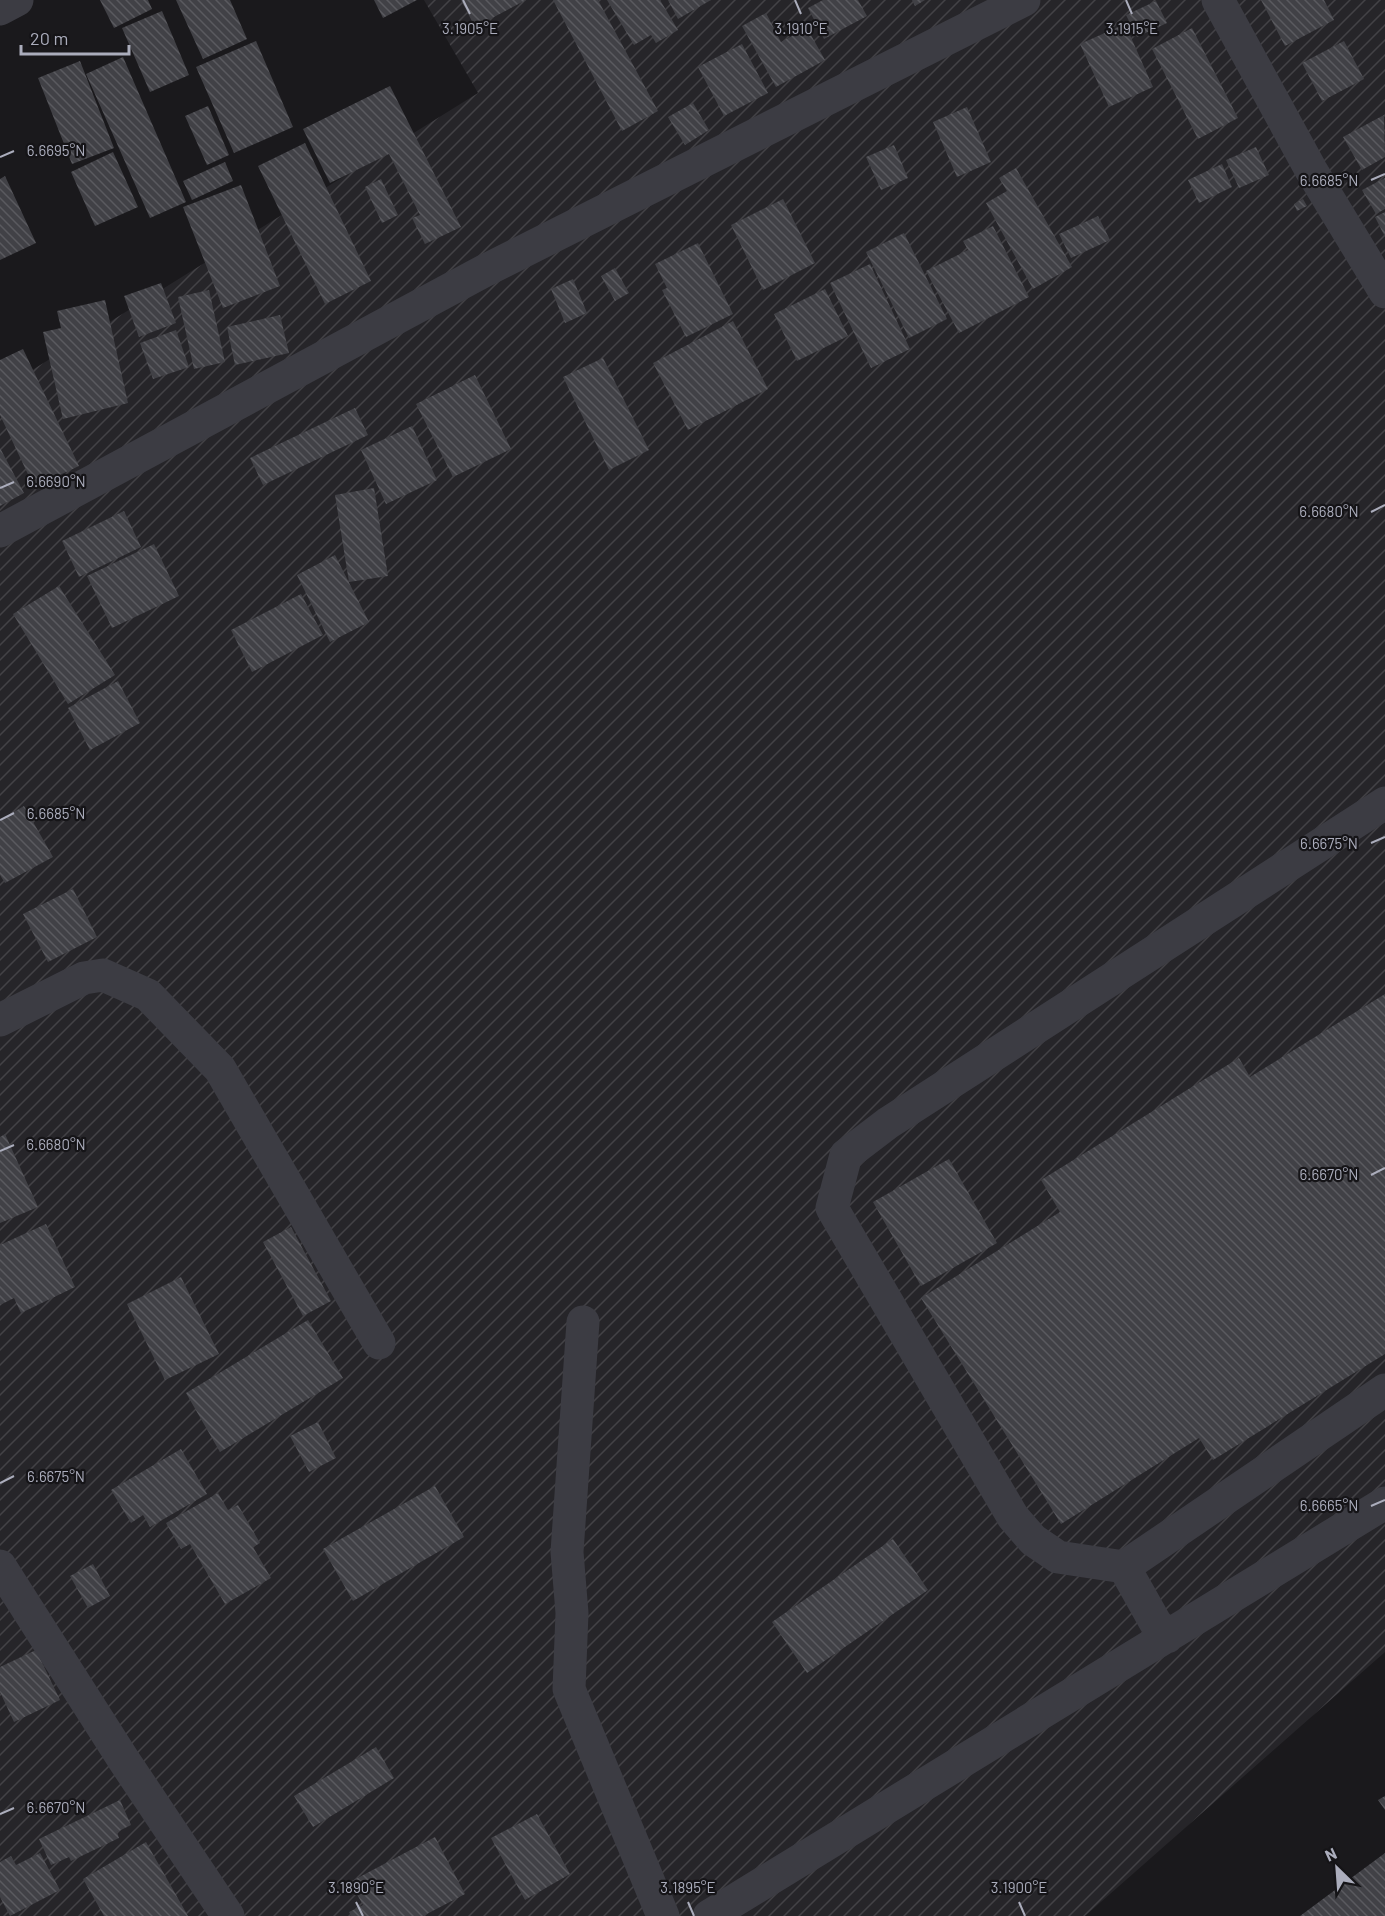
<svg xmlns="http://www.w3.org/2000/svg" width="1385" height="1916" font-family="Barlow,sans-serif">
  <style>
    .industrial { fill: url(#industrial-furrows) }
    .building { fill: url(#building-back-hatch) }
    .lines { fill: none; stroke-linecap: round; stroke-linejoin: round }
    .minor { stroke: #3c3c43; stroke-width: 33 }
    .ticks { fill: none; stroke: #abadbc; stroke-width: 2 }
    .ticks-label { font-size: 15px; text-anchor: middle; fill: #abadbc; stroke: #151417; stroke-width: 4.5; stroke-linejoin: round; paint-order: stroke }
  </style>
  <defs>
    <pattern id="industrial-furrows" width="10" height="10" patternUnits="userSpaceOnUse" patternTransform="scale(1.5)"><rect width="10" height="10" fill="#262529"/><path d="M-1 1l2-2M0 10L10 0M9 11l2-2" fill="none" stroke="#434246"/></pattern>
    <pattern id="building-back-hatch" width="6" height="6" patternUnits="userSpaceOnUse" patternTransform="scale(1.5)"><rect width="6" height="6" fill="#414146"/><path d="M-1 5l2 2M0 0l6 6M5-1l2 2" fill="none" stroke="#5a5a5f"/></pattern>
  </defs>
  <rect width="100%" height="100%" fill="#1a191c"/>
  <path class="industrial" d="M424 0H1385V1652L1085 1916H0V390L478 93Z"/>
  <path class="building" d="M100 0H148L152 9 114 28Z
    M176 0H230L247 39 203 59Z
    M374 0H417L383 18Z
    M461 0H526L475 27Z
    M553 0H598L658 111 622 131Z
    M607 0H660L678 30 656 43 651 35 634 45Z
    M668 0H711L678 19Z
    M823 0H858L867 16 824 39 808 8Z
    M912 0H925L915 6Z
    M1261 0H1324L1334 20 1285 46Z
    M1156 1 1167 23 1137 37 1126 15Z
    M162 11 189 75 150 92 122 28Z
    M766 13 781 42 807 28 825 60 776 87 742 26Z
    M1125 24 1153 87 1109 107 1080 44Z
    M1192 28 1238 118 1198 139 1152 49Z
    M256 41 293 127 234 153 196 67Z
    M1344 41 1364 79 1322 101 1302 63Z
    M742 44 768 93 724 116 698 67Z
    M123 57 186 202 150 218 86 74Z
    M80 61 114 148 72 164 38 78Z
    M390 86 461 227 425 244 412 218 420 215 389 154 330 183 303 129Z
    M693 103 709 130 685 145 668 117Z
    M208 106 229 155 207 165 185 116Z
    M967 107 991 162 957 177 933 122Z
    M1384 115 1385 157 1362 170 1343 137Z
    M305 143 371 281 325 304 258 166Z
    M894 145 908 178 881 190 866 157Z
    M1256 147 1269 175 1239 188 1226 160Z
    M113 152 138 207 95 226 71 172Z
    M225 162 233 181 192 200 183 181Z
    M1222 164 1232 187 1199 203 1188 180Z
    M1016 168 1072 267 1033 289 986 203 1007 191 999 178Z
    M5 176 36 243 0 260V179Z
    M1385 178V209L1376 214 1362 190Z
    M381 179 398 215 382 223 365 187Z
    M241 185 280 286 223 308 183 207Z
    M783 199 815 263 763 290 731 225Z
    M1303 199 1307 206 1297 211 1294 204Z
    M1385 212V237L1375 217Z
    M1098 216 1110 240 1071 258 1059 234Z
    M993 226 1029 297 959 333 926 271 968 250 963 241Z
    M904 233 947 319 909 338 866 252Z
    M698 243 733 314 686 337 662 290 667 288 655 264Z
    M870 264 910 349 871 368 830 283Z
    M615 268 629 293 615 301 601 276Z
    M573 279 587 313 565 323 551 289Z
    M161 283 176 323 139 337 124 296Z
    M825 289 848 336 797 361 774 314Z
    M209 290 225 362 194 369 178 297Z
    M105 300 128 403 63 419 43 332 61 328 57 311Z
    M280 315 289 353 235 365 227 327Z
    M733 321 768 389 688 430 653 363Z
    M176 330 189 367 153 379 140 343Z
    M23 349 79 466 34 487 0 415V360Z
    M603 358 649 450 609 470 563 377Z
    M475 375 511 449 453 477 416 404Z
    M355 408 368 435 263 485 250 458Z
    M412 426 437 480 386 504 361 450Z
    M0 448 24 493 0 506Z
    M374 488 388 576 349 582 335 495Z
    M124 511 141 547 79 577 62 541Z
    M154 544 179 596 112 628 87 576Z
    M335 555 369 622 330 642 297 575Z
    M59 586 115 675 68 704 13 614Z
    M301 594 323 635 252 672 231 630Z
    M118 681 140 723 90 750 68 708Z
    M24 806 53 857 5 883 0 875V820Z
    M73 889 97 937 48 962 23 914Z
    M1385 994V1354L1213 1460 1199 1438 1061 1524 921 1298 1060 1212 1041 1180 1239 1058 1250 1077Z
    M5 1134 38 1207 0 1223V1137Z
    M949 1159 997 1243 921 1286 873 1202Z
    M46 1224 75 1287 21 1313 14 1298 0 1305V1245Z
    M291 1227 331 1301 303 1316 263 1242Z
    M181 1277 219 1354 165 1380 127 1304Z
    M308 1320 343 1378 220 1452 186 1393Z
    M318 1422 336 1458 309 1472 290 1436Z
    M181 1449 207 1494 150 1527 143 1515 131 1523 111 1490Z
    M435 1486 464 1537 353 1601 323 1549Z
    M218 1493 228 1510 238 1505 260 1543 253 1547 271 1578 225 1604 190 1544 181 1549 166 1523Z
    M893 1539 928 1590 807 1673 772 1622Z
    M93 1564 110 1596 88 1608 70 1576Z
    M36 1650 60 1700 14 1722 0 1692V1667Z
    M376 1747 394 1778 313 1827 294 1796Z
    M1385 1796V1810L1378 1800Z
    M120 1800 131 1825 117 1832 119 1838 71 1861 69 1857 51 1865 39 1839Z
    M537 1814 570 1874 525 1900 491 1838Z
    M435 1837 465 1894 423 1916H351L349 1912 363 1905 350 1882Z
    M146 1842 188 1916H104L83 1879Z
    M40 1853 60 1890 10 1916 0 1897V1862L11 1856 16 1865Z
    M1385 1853V1916H1300Z"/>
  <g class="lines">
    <path class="minor" d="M1218 0 1311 170 1385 292
      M0 9 17 0
      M0 531 484 271 1024 0
      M0 1020 84 978 103 975 148 995 220 1069 379 1343
      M583 1322 567 1552 572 1613 569 1689 663 1916
      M0 1566 123 1759 228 1916
      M1124 1567 1058 1557 1033 1540 1013 1517 832 1208 846 1155 888 1123 1385 803
      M1167 1637 1155 1622 1124 1567 1385 1390
      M709 1916 1385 1503"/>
  </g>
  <path class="ticks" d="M463 0 470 14M795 0 801 14M1126 0 1132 14M0 157 14 151M1371 180 1385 174M0 488 14 482M1371 512 1385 505M0 820 14 813M1371 843 1385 837M0 1151 14 1145M1371 1175 1385 1168M0 1483 14 1476M1371 1506 1385 1500M0 1814 14 1808M356 1902 363 1916M688 1902 694 1916M1019 1902 1025 1916"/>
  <g class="ticks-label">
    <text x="470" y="34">3.1905°E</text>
    <text x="1132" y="34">3.1915°E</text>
    <text x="801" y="34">3.1910°E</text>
    <text x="56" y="156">6.6695°N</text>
    <text x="1329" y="186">6.6685°N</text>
    <text x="56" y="487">6.6690°N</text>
    <text x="1329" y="517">6.6680°N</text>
    <text x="56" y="819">6.6685°N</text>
    <text x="1329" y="849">6.6675°N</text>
    <text x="56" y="1150">6.6680°N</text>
    <text x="1329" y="1180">6.6670°N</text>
    <text x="56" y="1482">6.6675°N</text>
    <text x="1329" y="1511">6.6665°N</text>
    <text x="56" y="1813">6.6670°N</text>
    <text x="356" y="1893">3.1890°E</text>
    <text x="688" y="1893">3.1895°E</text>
    <text x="1019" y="1893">3.1900°E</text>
  </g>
  <g transform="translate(1337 1868) rotate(335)" stroke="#151417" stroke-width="4.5" paint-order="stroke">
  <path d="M0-4.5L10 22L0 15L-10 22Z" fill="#abadbc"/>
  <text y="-9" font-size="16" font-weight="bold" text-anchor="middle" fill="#abadbc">N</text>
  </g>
  <path d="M21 45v9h108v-9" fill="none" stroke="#abadbc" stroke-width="3"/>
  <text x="30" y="45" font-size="18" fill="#abadbc" stroke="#151417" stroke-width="4.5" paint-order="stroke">20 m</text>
</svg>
